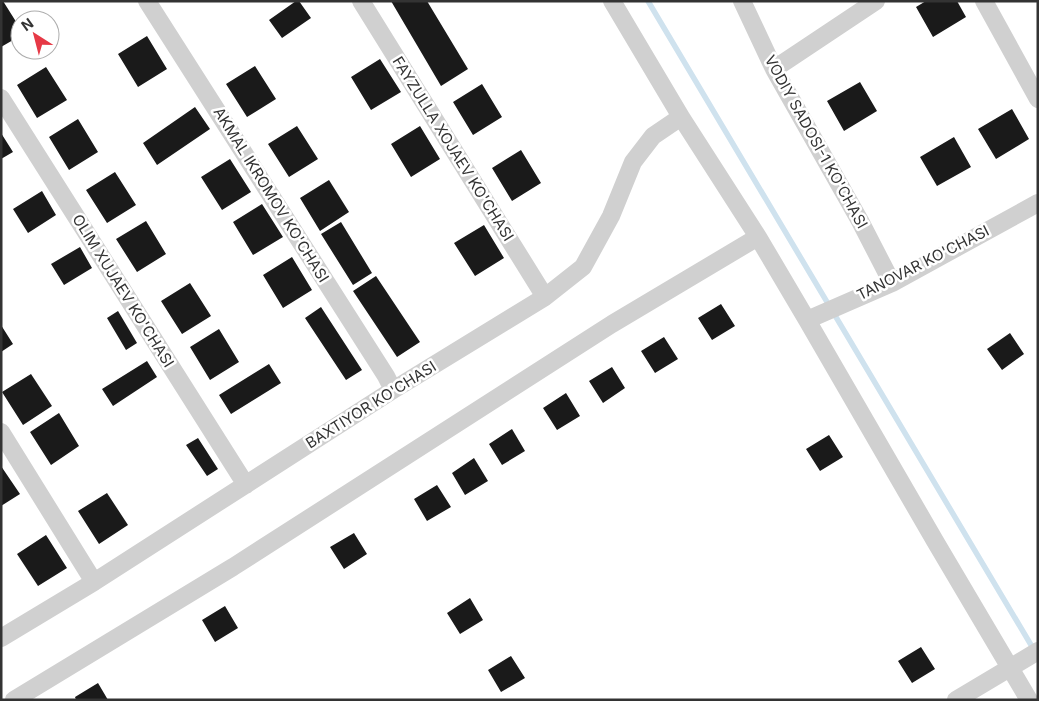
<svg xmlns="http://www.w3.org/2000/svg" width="1039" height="701" font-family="Inter,sans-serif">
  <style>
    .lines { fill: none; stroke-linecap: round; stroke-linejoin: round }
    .stream { stroke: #cfe2ee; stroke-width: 5.5 }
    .building { fill: #1a1a1a }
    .minor { stroke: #d0d0d0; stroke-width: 18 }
    .labels { text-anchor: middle; stroke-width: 5; stroke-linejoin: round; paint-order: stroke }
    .street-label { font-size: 15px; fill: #333; stroke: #fff }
  </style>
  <rect width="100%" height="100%" fill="#fff"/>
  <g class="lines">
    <path class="stream" d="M648 1 1034 650"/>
  </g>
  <path class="building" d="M3 1 20 28V36L1 47V2Z
    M296 1H299L311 18 282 38 269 20Z
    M391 1H427L468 69 441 86Z
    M926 1H957L966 17 933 37 916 7Z
    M147 36 167 69 138 87 118 54Z
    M380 59 401 92 371 110 351 77Z
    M255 66 276 99 247 117 226 84Z
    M46 67 67 100 37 118 17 85Z
    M860 82 877 111 844 131 827 101Z
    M482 84 502 117 473 135 453 102Z
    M195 107 210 129 157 165 143 143Z
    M1012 109 1029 139 996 159 978 129Z
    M78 119 98 152 69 170 49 137Z
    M297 126 318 159 289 177 268 144Z
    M420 126 440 159 411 177 391 144Z
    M1 133 13 152 1 159Z
    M954 137 971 167 937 186 920 157Z
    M521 150 541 183 512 201 492 168Z
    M230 159 251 192 222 210 201 177Z
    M115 172 136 205 107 223 86 190Z
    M329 180 349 212 320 231 300 198Z
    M42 191 56 215 28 233 13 209Z
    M262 204 283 237 253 255 233 222Z
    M146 221 166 254 137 272 116 239Z
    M341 222 372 273 353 285 321 234Z
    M484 225 504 258 475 276 454 243Z
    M80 247 92 268 64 285 51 264Z
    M292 257 312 290 283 308 263 275Z
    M376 276 420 342 397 357 353 291Z
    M190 283 211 316 182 334 161 301Z
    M721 304 735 326 712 340 698 318Z
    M321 307 362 370 346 380 305 318Z
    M118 311 137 343 126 350 107 318Z
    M1 325 13 344 1 352Z
    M219 329 239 362 210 380 190 347Z
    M1010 333 1024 354 1002 370 987 349Z
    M664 337 678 359 655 373 641 351Z
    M147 361 157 377 113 406 102 389Z
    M269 364 281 383 231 414 219 395Z
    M612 367 625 388 603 403 589 381Z
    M31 374 52 406 23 425 2 392Z
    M566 393 580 416 557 430 543 408Z
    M59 413 79 446 51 465 30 432Z
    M512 429 525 451 502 465 489 444Z
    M829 435 843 457 820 471 806 449Z
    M198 438 218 469 207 476 186 445Z
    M474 458 488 481 465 495 452 473Z
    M1 466 20 494 1 506Z
    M437 485 451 507 427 521 414 499Z
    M107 493 128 525 99 544 78 511Z
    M354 533 367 554 344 569 330 547Z
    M46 535 67 568 38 586 17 554Z
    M470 598 483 620 460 634 447 613Z
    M225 606 238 628 215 642 202 620Z
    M921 647 935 669 912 683 898 661Z
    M511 656 525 678 501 692 488 670Z
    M98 683 108 700H76L75 697Z"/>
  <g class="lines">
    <path class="minor" d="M147 1 386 376 393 390
      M361 1 545 297
      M612 1 681 117 758 237 807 320 935 541 1029 700
      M742 1 774 69 860 221 892 283
      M984 1 1038 99
      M774 69 876 1
      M1 98 246 485
      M807 320 892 283 1038 203
      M1 432 94 582
      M1 638 94 582 393 390 545 297 583 267 611 216 633 162 653 136 681 117
      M14 700 233 567 612 324 758 237
      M956 700 1038 651"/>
  </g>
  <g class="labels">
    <g class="street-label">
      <text transform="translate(816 142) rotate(61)" y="5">VODIY SADOSI-1 KO'CHASI</text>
      <text transform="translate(453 149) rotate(58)" y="5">FAYZULLA XOJAEV KO'CHASI</text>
      <text transform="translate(271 195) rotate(58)" y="5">AKMAL IKROMOV KO'CHASI</text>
      <text transform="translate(923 263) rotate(-27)" y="5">TANOVAR KO'CHASI</text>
      <text transform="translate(123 291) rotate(58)" y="5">OLIM XUJAEV KO'CHASI</text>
      <text transform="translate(371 405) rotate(-32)" y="5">BAXTIYOR KO'CHASI</text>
    </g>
  </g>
  <rect width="1039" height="701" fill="none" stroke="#333333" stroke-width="5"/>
  <g transform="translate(35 35) rotate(324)"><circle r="24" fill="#ffffff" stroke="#adadad"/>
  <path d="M0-4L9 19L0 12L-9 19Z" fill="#e63946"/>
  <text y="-8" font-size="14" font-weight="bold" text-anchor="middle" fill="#333333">N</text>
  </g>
</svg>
